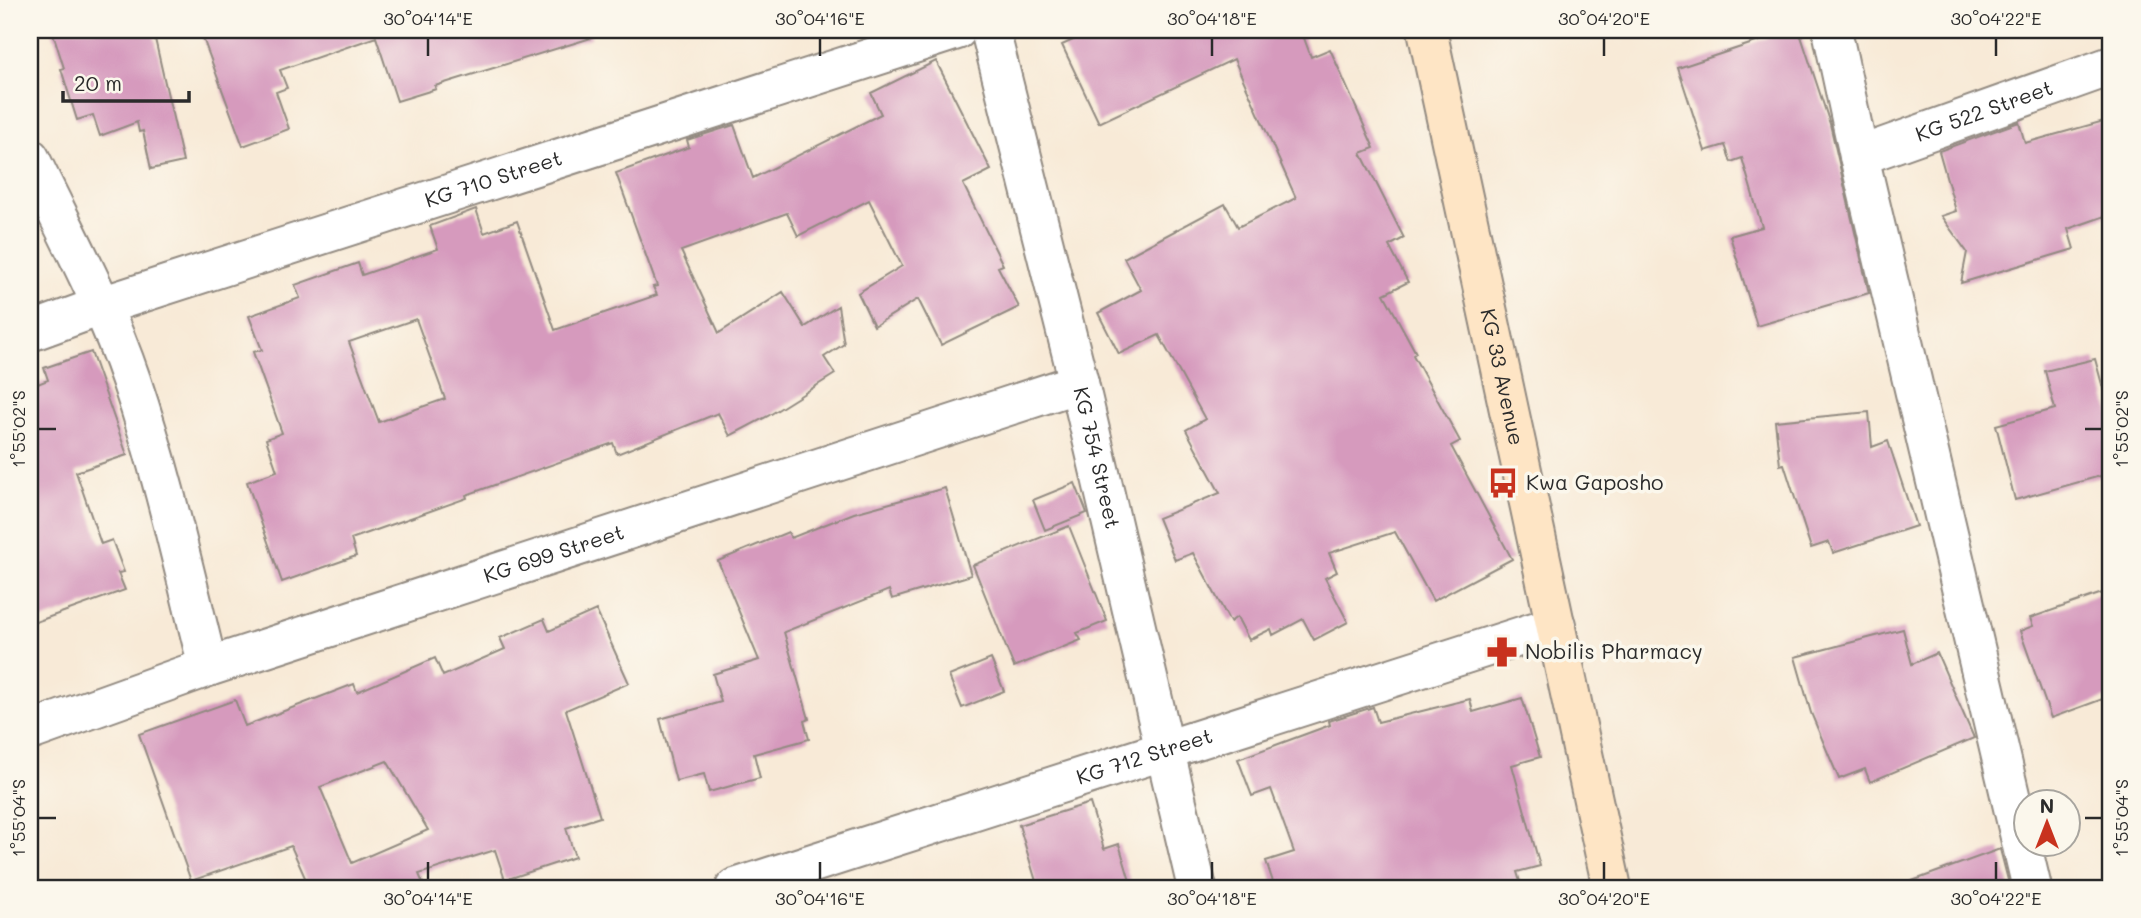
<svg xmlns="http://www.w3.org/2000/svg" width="2141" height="918" font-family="Mali,sans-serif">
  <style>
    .building { fill: #d69abd; fill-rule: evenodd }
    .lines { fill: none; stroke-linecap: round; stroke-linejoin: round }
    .minor-casing { stroke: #928a81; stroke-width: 42 }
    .secondary-casing { stroke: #928a81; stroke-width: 42 }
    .minor { stroke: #fff; stroke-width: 38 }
    .secondary { stroke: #fee5c5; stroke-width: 38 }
    .ticks { fill: none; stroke: #2b2b2b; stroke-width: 2.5 }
    .labels { text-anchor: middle; stroke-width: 7; stroke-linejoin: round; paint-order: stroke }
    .street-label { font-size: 21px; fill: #2b2b2b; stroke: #fbf7ec }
    .poi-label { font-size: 21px; fill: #2b2b2b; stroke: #fbf7ec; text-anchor: start }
    .neatline { fill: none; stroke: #2b2b2b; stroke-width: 2.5 }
    .ticks-label { font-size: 18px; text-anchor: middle; fill: #2b2b2b }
  </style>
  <rect width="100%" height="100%" fill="#fbf7ec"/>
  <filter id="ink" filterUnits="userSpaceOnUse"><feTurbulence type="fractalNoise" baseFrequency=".0143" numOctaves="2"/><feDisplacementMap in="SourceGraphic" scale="14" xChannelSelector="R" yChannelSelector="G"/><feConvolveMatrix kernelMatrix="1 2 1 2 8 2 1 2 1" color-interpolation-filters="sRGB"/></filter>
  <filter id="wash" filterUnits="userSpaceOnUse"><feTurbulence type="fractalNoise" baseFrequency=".00686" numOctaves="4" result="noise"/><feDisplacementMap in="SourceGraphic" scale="28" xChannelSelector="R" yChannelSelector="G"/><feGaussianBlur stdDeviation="1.57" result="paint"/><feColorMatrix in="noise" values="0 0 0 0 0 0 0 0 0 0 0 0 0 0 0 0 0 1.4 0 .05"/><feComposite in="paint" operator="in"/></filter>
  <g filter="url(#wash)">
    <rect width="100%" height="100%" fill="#f8ead7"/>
    <g id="blocks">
      <path class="building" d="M52 30H153L183 162 151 169 143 131 139 132 137 122 100 136 93 115 77 120 61 69 64 68Z
        M200 30H590L591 38 435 86 436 89 397 101 376 37 280 70 287 88 276 92 289 129 243 146Z
        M1095 30H1301L1311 57 1330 49 1374 148 1361 153 1404 238 1389 246 1408 282 1384 294 1416 353 1413 355 1460 441 1451 446 1512 559 1433 601 1395 532 1329 553 1337 572 1325 578 1348 622 1314 640 1303 619 1273 635 1271 629 1249 640 1237 617 1230 622 1193 553 1175 560 1158 518 1220 493 1186 430 1205 419 1159 335 1119 354 1098 313 1141 290 1124 258 1225 204 1238 227 1296 198 1234 59 1099 123 1062 45Z
        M1792 30H1799L1830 124 1869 293 1757 326 1730 236 1762 227 1742 158 1731 162 1725 145 1705 151 1678 68Z
        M936 61 991 170 963 184 1003 265 998 267 1019 307 941 345 918 299 874 326 858 293 902 266 869 200 798 236 787 213 681 251 719 333 783 292 805 327 838 306 844 344 824 357 835 374 768 416 730 436 718 413 617 454 613 443 466 495 467 498 351 539 356 556 282 582 247 482 277 471 266 439 282 433 253 352 262 350 249 316 300 298 295 285 358 263 362 275 438 249 430 226 476 209 484 233 517 221 555 330 657 295 653 287 657 286 616 173 689 147 687 140 734 125 753 178 881 114 871 93ZM416 319 445 399 379 422 349 342Z
        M2111 119V214L2068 229 2074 249 1961 283 1967 252 1941 216 1956 211 1939 151 2019 122 2025 143Z
        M91 352 127 455 76 472 101 544 112 540 124 572 118 573 125 590 30 624V387L48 380 44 368Z
        M2095 359 2111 417V473L2015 500 1996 425 2055 409 2045 371Z
        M1869 412 1872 447 1888 441 1916 526 1833 553 1829 542 1811 548 1784 464 1780 465 1775 421Z
        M1075 483 1087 513 1045 530 1033 500Z
        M945 488 971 575 892 599 889 590 784 632 809 719 804 721 809 739 754 754 760 778 709 792 704 774 676 781 660 719 721 702 713 674 759 660 718 561 788 532 791 538 854 513Z
        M1069 526 1107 621 1077 633 1081 640 1014 667 973 565Z
        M2111 590V696L2051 718 2020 631 2033 626 2030 618Z
        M596 610 629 683 566 710 600 817 566 828 575 857 505 880 495 850 419 874 425 888H293L307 882 291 846 191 881 139 734 235 700 245 726 354 684 357 692 435 658 443 676 505 649 500 638 544 619 549 631ZM387 761 428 830 352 863 320 787Z
        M1903 629 1912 664 1937 653 1974 738 1870 782 1865 769 1839 779 1811 713 1795 657Z
        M991 659 1004 691 962 708 949 676Z
        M1522 698 1540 757 1512 765 1540 866 1517 872 1522 888H1275L1266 861 1294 852 1271 789 1252 796 1238 759 1330 725 1329 721 1373 707 1378 722 1470 699 1473 712Z
        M1090 803 1104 849 1119 844 1132 888H1038L1019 825Z
        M2000 849 2010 888H1905L1904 884Z"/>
    </g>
  </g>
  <g filter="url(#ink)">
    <use href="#blocks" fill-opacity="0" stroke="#928a81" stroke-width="2"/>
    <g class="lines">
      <g class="minor-casing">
        <g id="minor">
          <path id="s1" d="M990 30 1079 383 1197 888"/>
          <path d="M1832 30 1859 156 2032 888"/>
          <path id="s2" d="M1859 156 2111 66"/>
          <path d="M30 158C65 231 105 303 131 380 163 474 184 571 208 667"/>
          <path id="s3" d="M30 332 101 306 957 30"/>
          <path id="s4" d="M30 731 208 667 1079 383"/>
          <path id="s5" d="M735 888 1556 625"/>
        </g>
      </g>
      <g class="secondary-casing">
        <g id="secondary">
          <path id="s6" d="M1427 30 1612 888"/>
        </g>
      </g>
      <use href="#minor" class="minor"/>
      <use href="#secondary" class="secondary"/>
    </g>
  </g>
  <path class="ticks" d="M428 38V56M820 38V56M1212 38V56M1604 38V56M1996 38V56M38 429H56M2085 429H2102M38 818H56M2085 818H2102M428 862V880M820 862V880M1212 862V880M1604 862V880M1996 862V880"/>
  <defs>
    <g id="bus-bare" transform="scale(2.415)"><path d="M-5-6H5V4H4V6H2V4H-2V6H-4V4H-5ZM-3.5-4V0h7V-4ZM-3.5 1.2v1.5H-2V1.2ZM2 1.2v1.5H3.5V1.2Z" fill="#c8321e" stroke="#fbf7ec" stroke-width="2.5" paint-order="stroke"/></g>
    <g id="pharmacy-bare" transform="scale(2.415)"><path d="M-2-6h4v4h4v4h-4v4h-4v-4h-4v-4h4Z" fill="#c8321e" stroke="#fbf7ec" stroke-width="2.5" paint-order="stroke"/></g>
  </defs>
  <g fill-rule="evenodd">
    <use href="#bus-bare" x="1503" y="483"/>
    <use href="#pharmacy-bare" x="1502" y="652"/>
  </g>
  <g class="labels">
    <g class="street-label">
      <text dy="7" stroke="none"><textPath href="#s2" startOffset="133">KG 522 Street</textPath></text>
      <text dy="7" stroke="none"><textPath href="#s3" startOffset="488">KG 710 Street</textPath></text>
      <text dy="7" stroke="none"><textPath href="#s6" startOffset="355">KG 33 Avenue</textPath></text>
      <text dy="7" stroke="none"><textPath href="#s1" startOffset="441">KG 754 Street</textPath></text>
      <text dy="7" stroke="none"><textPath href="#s4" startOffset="553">KG 699 Street</textPath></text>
      <text dy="7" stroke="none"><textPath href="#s5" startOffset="430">KG 712 Street</textPath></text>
    </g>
    <g class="poi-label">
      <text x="1526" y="490">Kwa Gaposho</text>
      <text x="1525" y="659">Nobilis Pharmacy</text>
    </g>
  </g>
  <rect width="2141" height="918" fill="none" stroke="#fbf7ec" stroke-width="77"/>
  <g transform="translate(2047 823)"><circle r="33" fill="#fbf7ec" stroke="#a8a59f" stroke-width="2"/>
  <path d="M0-5L12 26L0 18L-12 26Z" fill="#c8321e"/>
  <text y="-10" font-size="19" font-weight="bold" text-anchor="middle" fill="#2b2b2b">N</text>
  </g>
  <path d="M63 91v10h126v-10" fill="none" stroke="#2b2b2b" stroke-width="3.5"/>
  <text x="74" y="91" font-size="21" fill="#2b2b2b" stroke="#fbf7ec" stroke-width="5" paint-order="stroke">20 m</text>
  <rect x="38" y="38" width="2064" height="842" class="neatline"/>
  <g class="ticks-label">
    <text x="428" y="25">30°04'14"E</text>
    <text x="820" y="25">30°04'16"E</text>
    <text x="1212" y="25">30°04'18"E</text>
    <text x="1604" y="25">30°04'20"E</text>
    <text x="1996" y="25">30°04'22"E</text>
    <text transform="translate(19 429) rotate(-90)" y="6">1°55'02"S</text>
    <text transform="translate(2122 429) rotate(-90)" y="6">1°55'02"S</text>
    <text transform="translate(19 818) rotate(-90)" y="6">1°55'04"S</text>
    <text transform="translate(2122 818) rotate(-90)" y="6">1°55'04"S</text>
    <text x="428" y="905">30°04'14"E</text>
    <text x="820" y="905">30°04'16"E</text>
    <text x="1212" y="905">30°04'18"E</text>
    <text x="1604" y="905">30°04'20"E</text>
    <text x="1996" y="905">30°04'22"E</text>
  </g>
</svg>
